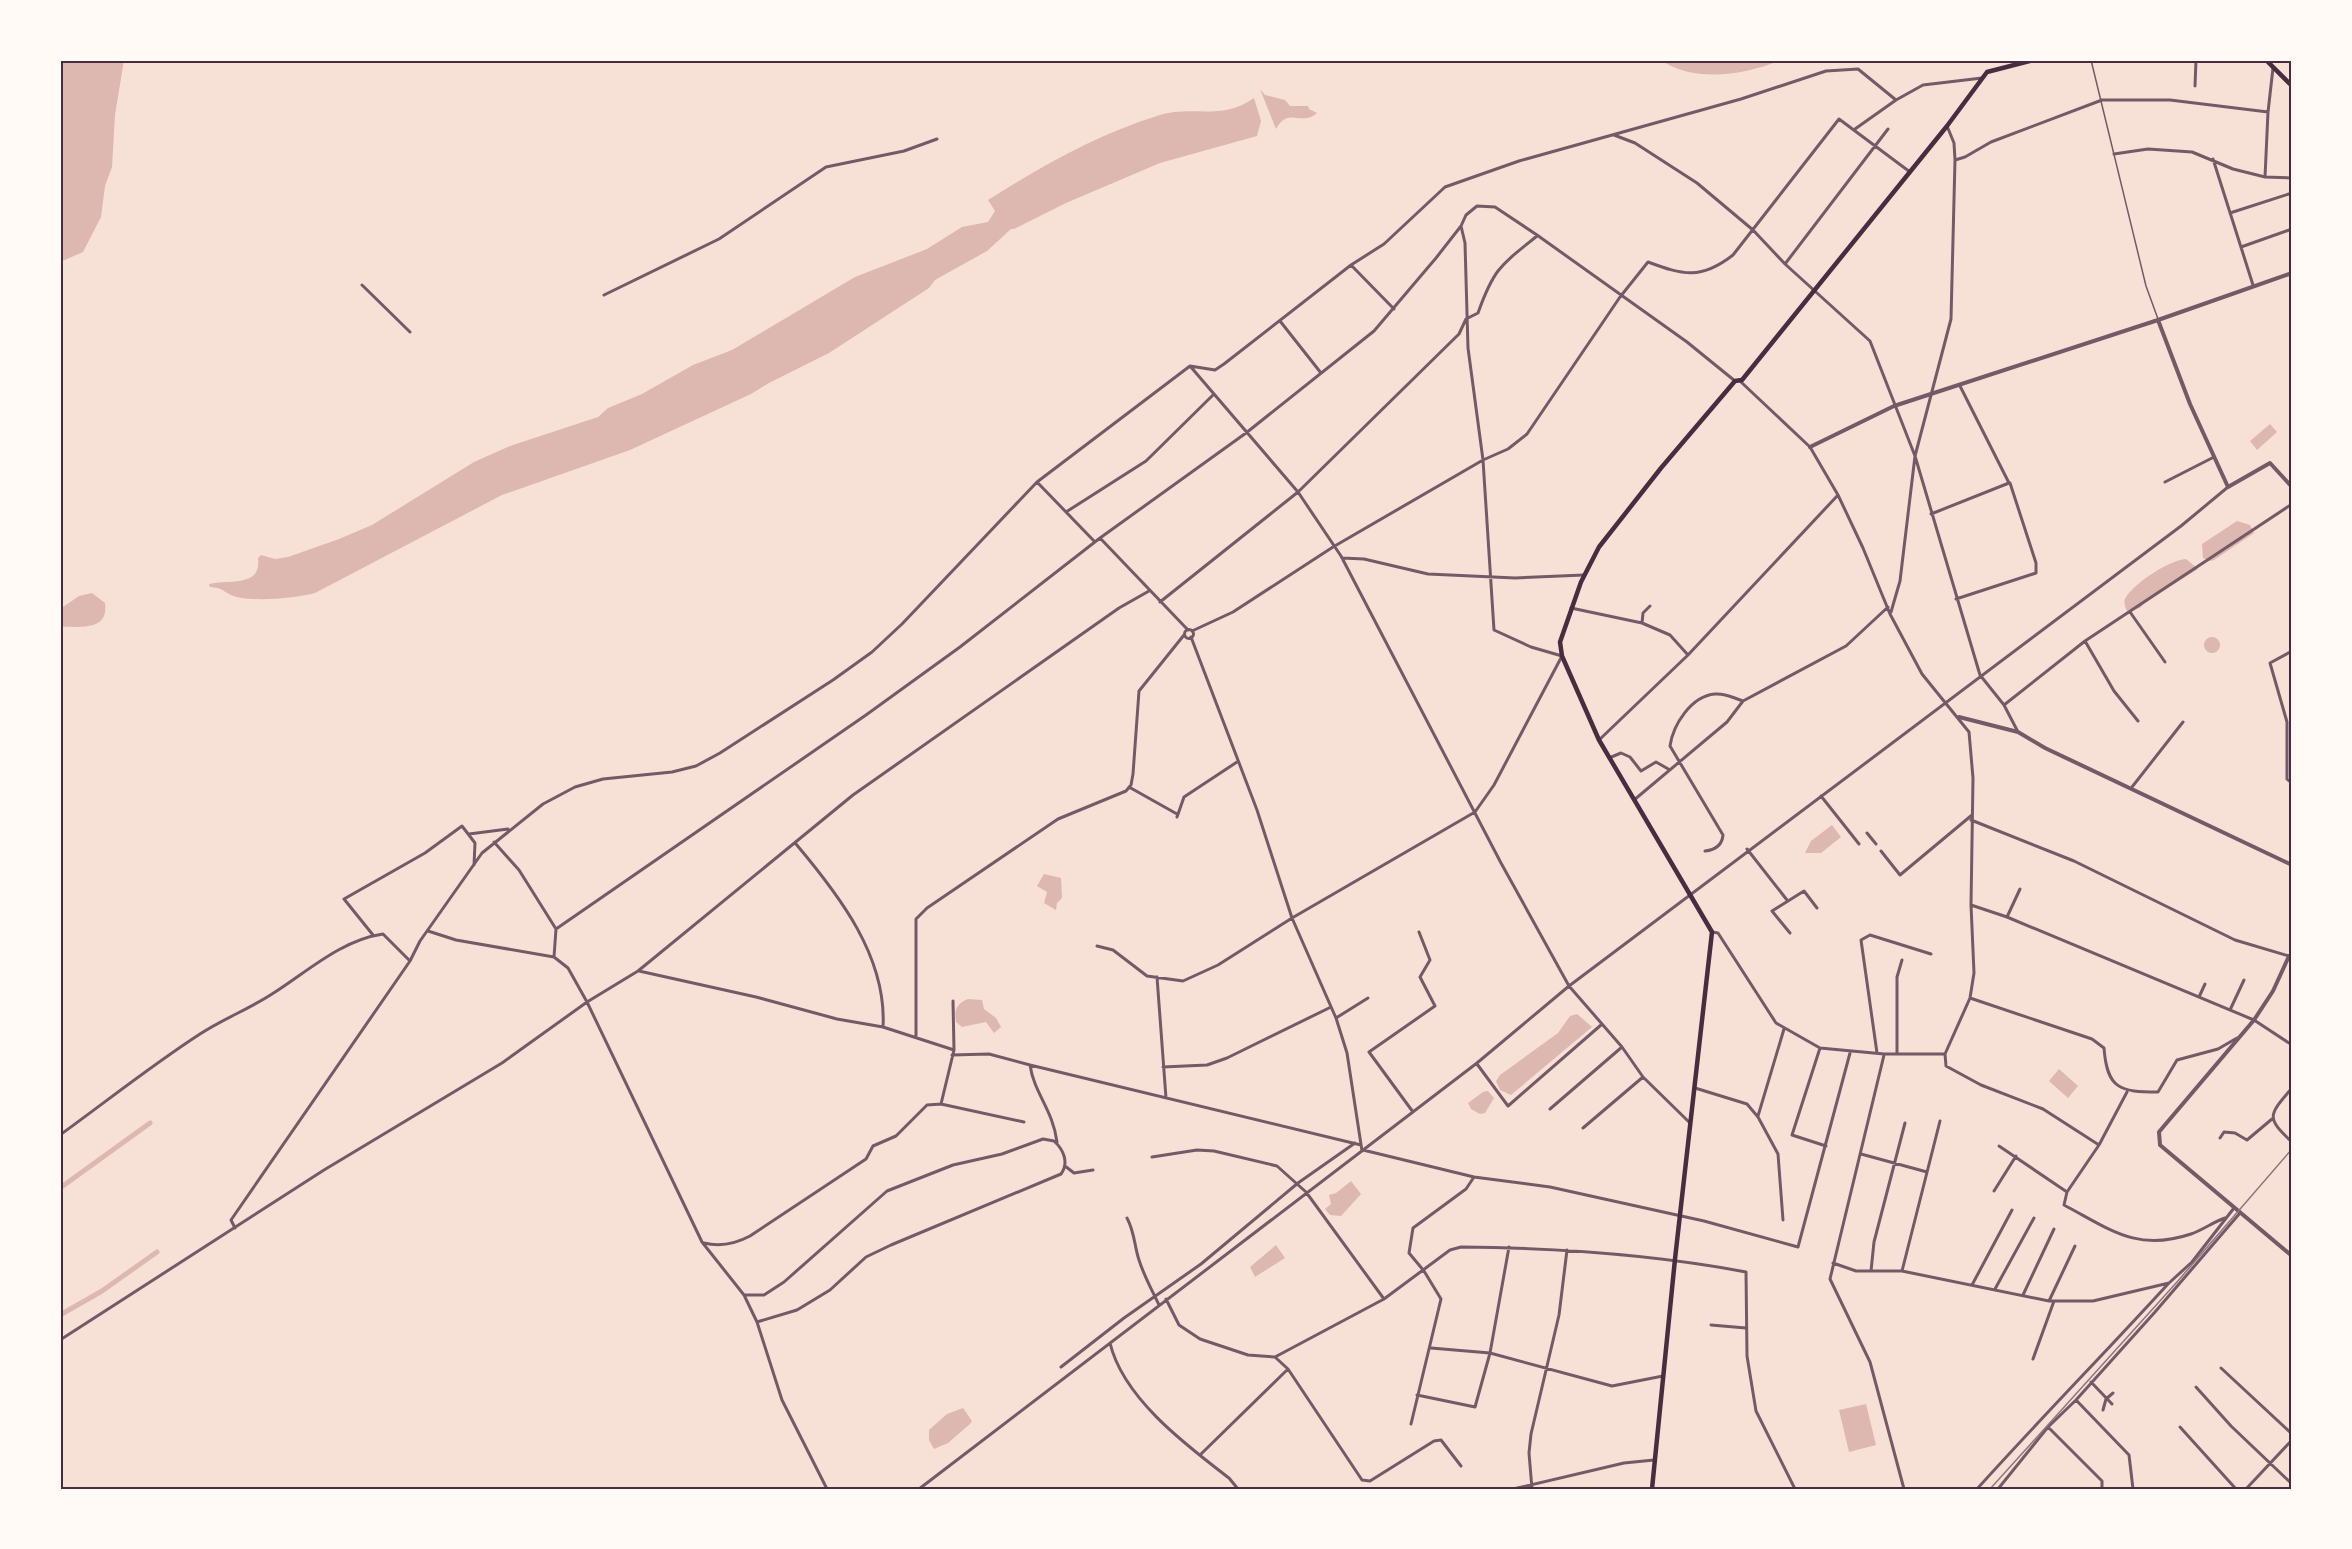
<svg xmlns="http://www.w3.org/2000/svg" width="2352" height="1549" font-family="'Titillium Web',sans-serif">
  <style>
    .water { fill: #dcb8b0 }
    .lines { fill: none; stroke-linecap: round; stroke-linejoin: round }
    .canal { stroke: #dcb8b0; stroke-width: 5 }
    .service { stroke: #755966; stroke-width: 1.5 }
    .minor { stroke: #755966; stroke-width: 3 }
    .tertiary { stroke: #755966; stroke-width: 4 }
    .primary { stroke: #4a2c40; stroke-width: 4.5 }
    .rail { stroke: #8f747c; stroke-width: 1.5 }
    .neatline { fill: none; stroke: #4a2c40; stroke-width: 2 }
  </style>
  <rect width="100%" height="100%" fill="#f7e1d7"/>
  <path class="water" d="M60 60H124L115 115 112 167 105 186 101 217 83 252 60 262Z
    M1661 60H1781C1747 74 1695 84 1661 60Z
    M1260 89 1265 95 1285 100 1290 106H1308L1309 109 1317 113C1302 127 1288 106 1276 129Z
    M1254 98 1261 121 1257 136 1160 163 1066 203 1014 229H1011L987 251 935 280 929 288 829 353 769 383 751 394 630 450 502 495 315 593C297 598 248 603 231 595 221 590 223 588 210 587L209 584C228 579 262 588 258 558L261 555 275 559 288 557 339 539 372 525 474 462 510 446 598 417 608 408 642 394 693 365 732 350 855 277 927 249 962 227 988 222 995 211 988 200C1040 167 1098 134 1157 116 1192 104 1220 122 1254 98Z
    M2270 424 2277 432 2257 450 2250 441Z
    M2237 521 2250 525 2254 533 2214 560 2210 561 2203 558 2202 544Z
    M2186 559 2198 569 2145 602 2140 608 2127 611C2125 607 2123 601 2126 597 2135 583 2169 560 2186 559Z
    M92 593 105 603C109 632 79 626 60 627V609L79 596Z
    M2204 645a8 8 0 1 1 16 0a8 8 0 1 1-16 0Z
    M1832 825 1841 837 1821 853H1805L1811 841Z
    M1044 874 1061 878 1062 898 1057 903 1056 910 1044 903 1047 892 1037 886Z
    M968 999 982 1000 984 1009 996 1018 1001 1027 994 1033 986 1022 962 1027 956 1022C954 1010 956 1004 968 999Z
    M1577 1014 1592 1027 1511 1095 1500 1090 1496 1081 1500 1075 1558 1033 1570 1016Z
    M2059 1069 2078 1086 2068 1098 2049 1081Z
    M1488 1091 1494 1098 1485 1113 1480 1114 1471 1109 1468 1103 1483 1092Z
    M1351 1181 1361 1194 1341 1216 1330 1215 1325 1209 1331 1204 1329 1195 1336 1193Z
    M1276 1245 1285 1258 1255 1277 1250 1267Z
    M1866 1404 1876 1445 1849 1452 1839 1410Z
    M963 1408 972 1421 970 1424 948 1443 934 1449 929 1440V1430L947 1414Z"/>
  <g class="lines">
    <path class="canal" d="M60 1188 150 1123
      M60 1315 102 1291 157 1252"/>
    <path class="service" d="M2091 60 2146 286 2158 319"/>
    <path class="minor" d="M2195 86 2196 60
      M1855 129 1896 100 1923 85 1982 78
      M1614 135 1635 143 1697 183 1753 230 1785 264 1870 341 1915 456 1980 675 2004 705 2018 732
      M2114 154 2148 149 2192 152 2233 169 2265 177 2292 178
      M2213 159 2253 285
      M1955 160 1965 157 1991 142 2102 100H2170L2268 112
      M2265 177 2268 112 2273 68
      M2230 213 2292 193
      M2241 247 2292 229
      M1785 264 1888 129
      M1351 265 1394 309
      M362 285 410 332
      M604 295 719 239 826 167 904 151 937 139
      M1280 321 1321 373
      M1190 366 1298 492 1341 556 1501 863 1569 986 1622 1047 1550 1109
      M1037 482 1095 542
      M2165 482 2214 457
      M1066 512 1146 461 1213 395
      M1931 514 2009 483 1960 386
      M1100 538 1188 630
      M1342 558 1364 559 1428 574 1515 578 1584 575
      M1956 599 2036 573V563L2010 483
      M1160 602 1298 492 1459 334 1466 319 1478 313C1494 268 1501 265 1537 236
      M1571 608 1642 623 1670 635 1688 655
      M1891 612 1900 581 1915 456 1951 319 1955 160 1954 143 1947 126
      M2130 612 2165 662
      M1642 623 1643 613 1650 606
      M1184.5 634a4.5 4.5 0 1 1 9 0a4.5 4.5 0 1 1-9 0Z
      M1192 631 1233 612 1333 547 1483 460 1508 449 1527 434 1620 297 1648 262C1683 275 1701 280 1733 255L1839 119 1910 172
      M1191 637 1257 810 1292 918 1336 1018 1347 1053 1362 1151
      M2085 641 2114 691 2138 721
      M2292 651 2270 663 2287 722V779L2292 783
      M2004 705 2085 641 2292 504
      M1599 740 1688 655 1838 495
      M1609 758 1621 753 1630 757 1641 771 1656 762 1670 770
      M1129 787 1177 814
      M2132 787 2183 722
      M1821 796 1859 844
      M1634 800 1727 722 1743 701 1846 646 1888 607
      M1177 817 1184 797 1237 762
      M1971 820 2074 861 2235 940 2289 956
      M1867 833 1876 844
      M469 834 508 829
      M494 842 519 870 556 929
      M796 844C839 895 887 957 883 1027
      M1747 849 1787 900
      M1705 851C1715 850 1722 846 1723 835L1670 746C1673 725 1691 696 1715 694 1726 693 1733 698 1743 701
      M1881 851 1900 875 1972 815
      M1971 905 2007 917 2254 1020 2292 1045
      M2007 917 2020 889
      M428 931 456 940 554 957
      M1712 932 1718 933 1776 1023 1820 1048 1884 1054H1945L1970 998 1974 973 1971 905 1973 778 1969 732 1922 674 1890 614 1863 548 1838 495 1810 447 1741 382
      M1790 933 1772 911 1804 891 1817 908
      M373 935 344 899 425 853 462 826 475 843 474 865
      M1097 946 1113 950 1147 976 1183 981 1218 965 1292 918 1475 812 1494 785 1562 656 1531 647 1494 630 1483 460 1468 348 1465 243 1461 226
      M639 971 756 997 837 1019 883 1027 954 1050
      M1157 977 1166 1098
      M2199 997 2205 984
      M1970 998 2092 1039 2104 1048C2107 1089 2120 1092 2158 1092L2177 1060 2218 1049 2237 1038
      M2230 1010 2244 980
      M1336 1018 1368 998
      M916 1037V919L927 908 1058 819 1126 791 1131 785 1133 774 1139 691 1184 635
      M1622 1047 1643 1077 1689 1122
      M1820 1048 1792 1135 1826 1146
      M1877 1053 1861 940 1870 935 1931 954
      M1897 1054V977L1902 960
      M1945 1054 1946 1066 1981 1085 2043 1109 2099 1145
      M952 1055 989 1054 1030 1065
      M1884 1055 1830 1279 1870 1362 1904 1489
      M1477 1064 1508 1106 1601 1025
      M1163 1067 1207 1065 1227 1058 1331 1007
      M1695 1088 1747 1104 1758 1117 1778 1154 1783 1220
      M2292 1088C2269 1115 2265 1117 2292 1142
      M2127 1092 2099 1145 2067 1192 2064 1205C2111 1230 2137 1252 2191 1234 2203 1230 2213 1222 2225 1218
      M941 1104 954 1050 953 1001
      M1413 1112 1369 1052 1435 1006 1420 977 1430 960 1419 932
      M1758 1116 1784 1029
      M1583 1128 1643 1077
      M60 1135C107 1101 152 1065 200 1034 223 1019 249 1009 272 994 307 972 341 940 383 934L410 961
      M2220 1138 2224 1132 2235 1133 2247 1140 2272 1119
      M1057 1142C1053 1110 1034 1093 1030 1065L1361 1145
      M1999 1146 2067 1192
      M1363 1150 1474 1177 1550 1187 1704 1221 1798 1247 1850 1053
      M1861 1154 1927 1172
      M1152 1157 1197 1150 1214 1151 1277 1166 1306 1192 1384 1299
      M1065 1166 1074 1173 1093 1170
      M1994 1191 2016 1156
      M1127 1218C1135 1233 1134 1245 1139 1260 1144 1276 1152 1290 1159 1305
      M235 1228 231 1220 410 961 420 941 482 853 543 804 575 787 603 779 672 772 696 766 720 753 833 680 872 652 902 624 1037 482 1190 366 1215 370 1224 364 1351 265 1384 244 1445 187 1519 161 1741 99 1826 71 1858 69 1896 100
      M704 1243C720 1247 735 1244 750 1236L866 1159 873 1146 896 1136 927 1105 941 1104 1024 1122
      M1833 1263 1856 1271H1902L2049 1301H2093L2169 1283 2192 1262 2234 1208
      M1871 1271 1874 1242 1905 1123
      M1902 1271 1940 1121
      M1972 1285 2012 1210
      M1995 1289 2034 1218
      M744 1295H764L784 1282 887 1191 953 1165 1002 1154 1043 1139 1054 1141C1064 1150 1069 1163 1061 1174L891 1245 866 1257 830 1290 797 1310 757 1322
      M2023 1295 2054 1229
      M1166 1299 1179 1325 1200 1339 1248 1355 1275 1357 1384 1299 1450 1250 1461 1247C1557 1248 1651 1254 1746 1272L1747 1356 1756 1411 1795 1489
      M2049 1301 2075 1246
      M1711 1325 1746 1328
      M60 1340 324 1170 502 1063 587 1002 638 971 853 795 1119 608 1149 591
      M1110 1343C1123 1398 1186 1445 1229 1478L1238 1489
      M1431 1348 1490 1353 1612 1386 1663 1376
      M1276 1358 1288 1369 1362 1480 1370 1481 1434 1441 1441 1440 1461 1466
      M2033 1359 2054 1301
      M1061 1367 1124 1318 1201 1264 1298 1183 1355 1143
      M2221 1368 2292 1434
      M2091 1382 2112 1404
      M2196 1387 2231 1426 2292 1484
      M1417 1395 1475 1407 1490 1353 1509 1247
      M2076 1400 2129 1455 2133 1489
      M2103 1410 2106 1399 2113 1393
      M1411 1424 1441 1299 1424 1271 1409 1253 1413 1228 1466 1189 1474 1177
      M2048 1427 2102 1481V1489
      M2180 1427 2236 1489
      M1200 1455 1288 1369
      M827 1489 782 1400 757 1322 744 1295 702 1242 587 1002 568 968 554 957 556 929 866 715 960 647 1100 538 1246 433 1374 331 1436 258 1461 226 1466 215 1477 206 1495 207 1537 235 1687 342 1735 381
      M919 1489 1477 1063 1569 986 2181 526 2228 487
      M1513 1489 1624 1463 1654 1460
      M1532 1489 1529 1453 1531 1434 1559 1315 1567 1250
      M1977 1489C2040 1419 2105 1353 2168 1284
      M1998 1489 2048 1427 2076 1400 2155 1312 2240 1213
      M2246 1489 2292 1440"/>
    <path class="tertiary" d="M2158 320 2190 404 2228 487 2270 463 2292 487
      M1810 447 1894 406 2158 320 2292 273
      M1959 717 2018 732 2045 748 2292 865
      M2292 957 2289 956 2273 991 2254 1020 2164 1126 2159 1132 2160 1145 2292 1256"/>
    <path class="primary" d="M2266 60 2292 86
      M1652 1489 1675 1259 1712 932 1599 740 1562 656 1560 642 1581 582 1599 547 1661 468 1735 381 1742 380 1947 126 1987 72 2034 60"/>
    <path class="rail" d="M1990 1489 2177 1282 2292 1149"/>
  </g>
  <rect width="2352" height="1549" fill="none" stroke="#fffaf5" stroke-width="123"/>
  <rect x="62" y="62" width="2228" height="1426" class="neatline"/>
</svg>
